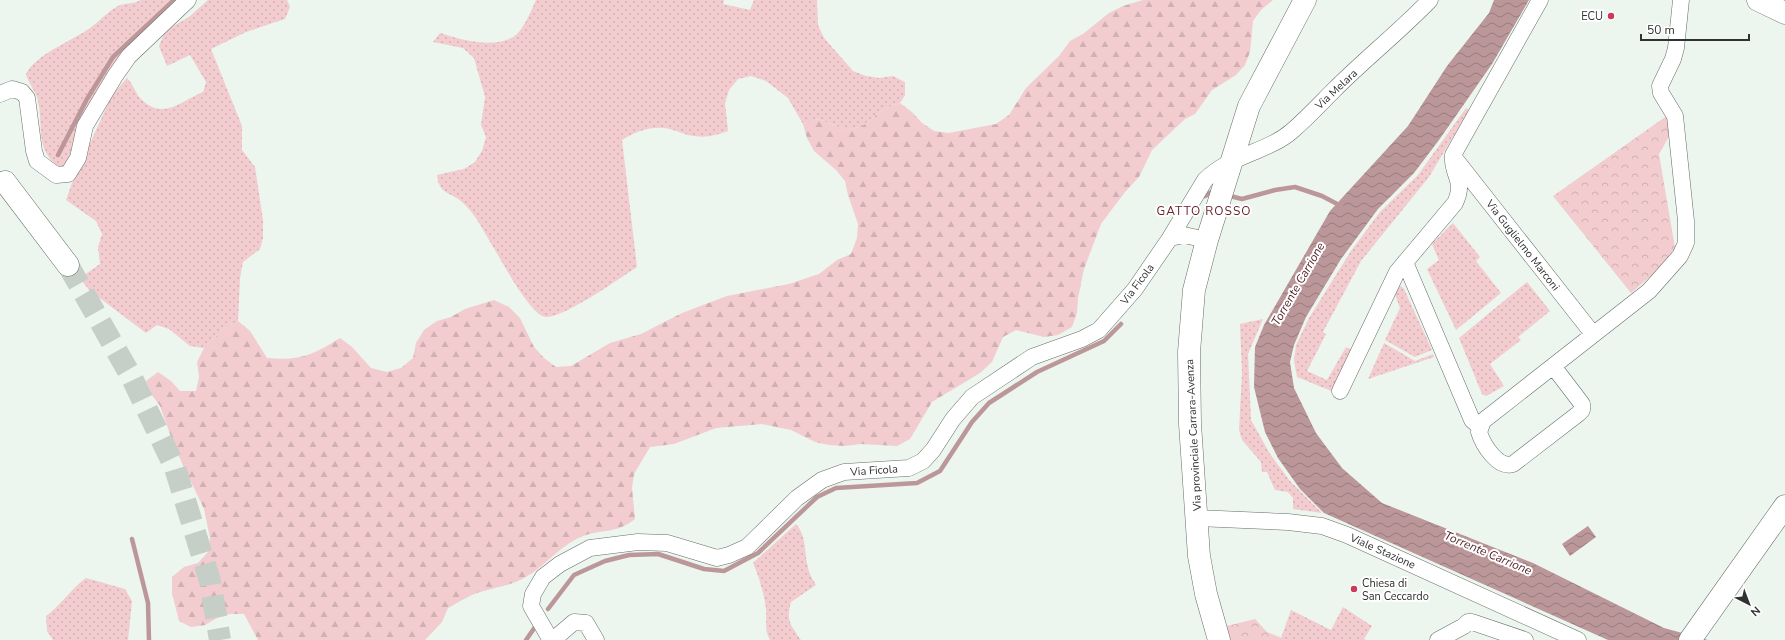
<svg xmlns="http://www.w3.org/2000/svg" width="1785" height="640" font-family="'Nunito Sans',sans-serif">
  <style>
    .grass { fill: url(#grass-dots) }
    .forest { fill: url(#forest-firs) }
    .park { fill: url(#park-crowns) }
    .water { fill: url(#water-waves) }
    .lines { fill: none; stroke-linecap: round; stroke-linejoin: round }
    .stream { stroke: #bb979a; stroke-width: 4.5 }
    .secondary-tunnel { stroke: #c6cec8; stroke-width: 22; stroke-dasharray: 22 11; stroke-linecap: butt }
    .minor-casing { stroke: #676e69; stroke-width: 17 }
    .secondary-casing { stroke: #676e69; stroke-width: 23 }
    .minor { stroke: #fff; stroke-width: 16 }
    .secondary { stroke: #fff; stroke-width: 22 }
    .poi-dot { fill: #ca3a59; stroke: #fff; stroke-width: 1.5 }
    .labels { text-anchor: middle; stroke-width: 4; stroke-linejoin: round; paint-order: stroke }
    .poi-label { font-size: 11px; fill: #2f3230; stroke: #fff; text-anchor: end }
    .street-label { font-size: 11px; fill: #2f3230; stroke: #fff }
    .neighbourhood-label { font-size: 12px; letter-spacing: 1px; fill: #68222f; stroke: #fff }
    .water-label { font-size: 12px; font-style: italic; fill: #55242b; stroke: #fff }
  </style>
  <defs>
    <pattern id="grass-dots" width="8" height="8" patternUnits="userSpaceOnUse"><rect width="8" height="8" fill="#f2cccf"/><path d="M2 2h.1M6 6h.1" fill="none" stroke="#d0b0b2" stroke-width="1.8" stroke-linecap="round"/></pattern>
    <pattern id="forest-firs" width="22" height="20" patternUnits="userSpaceOnUse"><rect width="22" height="20" fill="#f2cccf"/><path d="M5 1l3.5 6h-7zM16 11l3.5 6h-7z" fill="#d0b0b2"/></pattern>
    <pattern id="park-crowns" width="20" height="18" patternUnits="userSpaceOnUse"><rect width="20" height="18" fill="#f2cccf"/><path d="M2 6a3 3 0 1 1 6 0M12 15a3 3 0 1 1 6 0" fill="none" stroke="#d0b0b2"/></pattern>
    <pattern id="water-waves" width="16" height="10" patternUnits="userSpaceOnUse"><rect width="16" height="10" fill="#bb979a"/><path d="M0 5q4-4 8 0t8 0" fill="none" stroke="#987c7e"/></pattern>
  </defs>
  <rect width="100%" height="100%" fill="#ecf5ee"/>
  <path class="grass" d="M141 0H183L138 41 74 148 67 165 60 168C33 148 45 126 37 97 34 89 28 82 26 74 36 54 72 41 90 28 100 21 109 10 120 5 127 3 134 4 141 0Z
    M208 0H287L290 7 285 19 246 32 211 49 242 126V150L255 167 263 220V238L260 249 243 262 240 278 238 321 225 328 204 348 190 346 169 329 157 325 146 333 89 290 80 278 100 264 98 247 102 234 96 221 66 200 72 183 112 95 127 78C134 85 135 93 141 99 163 121 181 101 203 92L206 82 190 55 167 66 159 46 165 31 189 17Z
    M536 0H724L723 4 750 10 754 0H817L818 25 824 38 853 71 866 76 879 78 893 76 905 82V95L900 103 886 108 862 126 847 130 818 119 803 124 788 98 766 81 751 76 738 79 729 90 725 103 728 131C717 135 706 138 694 136 684 135 674 129 664 128 648 127 635 132 622 140L637 267C620 278 565 317 547 317 532 318 503 263 495 250 485 234 476 214 462 202 451 192 439 195 437 175L464 169 475 162 482 151 486 137 481 125 485 97 474 58 463 48 433 42 440 33C461 40 501 51 518 33 526 24 531 11 536 0Z
    M1466 108 1469 110 1429 177 1361 261 1323 332 1326 334 1307 371 1327 380 1346 347 1352 350 1334 392 1297 377 1294 361 1296 345 1309 318 1351 251 1380 212 1418 175Z
    M1453 223 1480 257 1476 261 1501 293 1456 330 1427 269 1439 260 1432 244Z
    M1527 282 1550 311 1518 337 1521 340 1490 364 1504 386 1486 396 1482 394 1459 338Z
    M1397 286H1401L1404 289 1432 350 1415 357 1385 340 1400 308 1394 292Z
    M1263 319 1248 354 1251 420 1270 454 1290 481 1322 513 1293 509V498L1288 492 1275 490 1267 472H1262L1261 462 1242 440 1239 430 1242 373 1240 324Z
    M1384 343 1415 361 1433 354 1434 357 1368 379Z
    M796 524C807 536 804 553 808 567 809 574 813 580 816 585L791 602C786 621 790 624 801 640H770C764 630 767 620 766 609 764 593 759 577 753 563Z
    M86 578 125 589 132 601 128 640H53L47 631 46 616C61 605 71 589 86 578Z
    M1343 607 1372 626 1364 639 1366 640H1287L1281 638 1291 610 1331 630Z"/>
  <path class="forest" d="M1143 0H1273L1261 10 1253 21 1250 52 1245 65 1236 75 1212 90 1195 114 1185 119 1152 150 1139 177 1125 192 1101 224 1084 269 1078 298 1077 313 1072 327 1058 335 1044 337 1016 330 1003 337 992 362 980 373 932 402 910 439 897 446 861 444 844 446 829 445 815 442 791 430 762 424 716 428 674 444 650 447 634 474 632 488 635 519C615 535 602 528 581 537 559 546 545 567 524 578 512 585 497 587 484 591 471 594 459 602 448 608L442 622 425 640H258L244 614H230L217 618 205 625 191 627 179 621 172 593V577L184 567 198 563 208 552 210 538 204 509 175 448 160 406 152 395 146 381 158 372 171 381 180 391H196L199 377 197 362 204 348 225 328 238 321 250 331 267 358C300 361 313 355 340 338L352 347 371 368 387 372 401 368 413 358 416 343 424 330 437 321 451 317 465 309 494 300 509 307 520 318 534 347 544 358 556 367 571 366 610 343 641 334 682 313 727 296 789 284 819 274 837 260 851 254 857 238 858 224 848 195 845 181 836 170 814 151 807 138 803 124 818 119 847 130 862 126 886 108 900 103 912 112 922 123 934 131 949 133 996 124 1009 115 1026 88 1059 56 1070 41 1083 34 1109 13 1123 6Z"/>
  <path class="park" d="M1668 115 1671 133 1659 154 1675 248 1660 268 1631 293 1553 196Z
    M1255 619 1267 632 1287 640H1231L1227 631V626Z"/>
  <path class="water" d="M1494 0H1529L1492 64 1439 140 1414 173 1378 209 1341 259 1306 317 1294 345 1290 362 1294 388 1316 433 1342 468 1382 503 1533 563 1664 628 1708 640H1608L1324 513 1300 489 1278 458 1265 432 1254 387 1255 347 1264 325 1330 211 1408 126 1447 66 1489 13Z
    M1588 526 1596 537 1570 556 1562 544Z"/>
  <g class="lines">
    <path class="stream" d="M58 155 87 99 113 57 174 0
      M1205 196 1213 191
      M1230 196 1242 199 1275 190 1295 187 1322 196 1341 206
      M132 539 148 603 149 640
      M548 609 574 575 605 561 629 555 658 554 704 569 724 571 758 553 817 497 836 488 917 483 940 471 972 422 989 403 1037 372 1104 341 1121 324
      M526 640 535 627"/>
    <path class="secondary-tunnel" d="M68 265 132 378 175 468 210 581 220 640"/>
    <g class="minor-casing">
      <path id="minor" d="M0 94 12 89 22 92 27 98 34 151 37 161 56 175 68 174 78 158 85 126 115 76 129 56 188 0
        M1456 160 1593 334
        M1170 238 1205 180C1230 155 1268 152 1292 131 1307 118 1320 104 1334 90 1365 59 1399 32 1430 0
        M1405 262 1472 420 1480 427
        M1553 366 1582 404V410L1578 414 1513 464C1498 469 1483 445 1479 432L1483 421 1649 291 1680 256 1686 243V221L1675 116 1661 93 1660 86 1673 59 1676 48 1681 0
        M1340 391 1397 272 1455 203C1466 180 1451 176 1453 155L1540 0
        M1197 518 1288 522 1322 526 1347 535 1578 640
        M596 640 586 623 574 622 554 639 549 637 531 606 533 594 543 577 560 564 590 548 638 542 667 543 717 558 729 555 747 547 797 498 822 480 844 472 909 468 923 461 933 450 953 419 972 397 1032 357 1082 339 1099 330 1135 289 1170 238 1184 235 1207 240
        M1438 640 1464 626 1468 622H1472L1525 640"/>
    </g>
    <g class="secondary-casing">
      <path id="secondary" d="M1758 0 1785 13
        M5 182 68 265
        M1219 640 1206 594 1199 556 1190 424 1189 352 1194 290 1207 240 1249 106 1305 0
        M1690 640 1785 506"/>
    </g>
    <use href="#minor" class="minor"/>
    <use href="#secondary" class="secondary"/>
  </g>
  <g class="poi-dot">
    <circle cx="1611" cy="16" r="4"/>
    <circle cx="1354" cy="589" r="4"/>
  </g>
  <g class="labels">
    <g class="poi-label">
      <text x="1603" y="20">ECU</text>
      <text x="1362" y="587" text-anchor="start">Chiesa di<tspan x="1362" dy="13">San Ceccardo</tspan></text>
    </g>
    <g class="street-label">
      <text transform="translate(1336 89) rotate(-43)" y="4">Via Melara</text>
      <text transform="translate(1523 245) rotate(52)" y="4">Via Guglielmo Marconi</text>
      <text transform="translate(1137 284) rotate(-53)" y="4">Via Ficola</text>
      <text transform="translate(1193 435) rotate(-93)" y="4">Via provinciale Carrara-Avenza</text>
      <text transform="translate(874 470) rotate(-4)" y="4">Via Ficola</text>
      <text transform="translate(1383 551) rotate(24)" y="4">Viale Stazione</text>
    </g>
    <g class="neighbourhood-label">
      <text x="1204" y="215">GATTO ROSSO</text>
    </g>
    <g class="water-label">
      <text transform="translate(1298 284) rotate(-60)" y="4">Torrente Carrione</text>
      <text transform="translate(1488 553) rotate(23)" y="4">Torrente Carrione</text>
    </g>
  </g>
  <g transform="translate(1749 604) rotate(138)" stroke="#ffffff" stroke-width="3" paint-order="stroke">
  <path d="M0-3L7 15L0 10L-7 15Z" fill="#2f3230"/>
  <text y="-6" font-size="11" font-weight="bold" text-anchor="middle" fill="#2f3230">N</text>
  </g>
  <path d="M1641 34v6h108v-6" fill="none" stroke="#2f3230" stroke-width="2"/>
  <text x="1647" y="34" font-size="12" fill="#2f3230" stroke="#ffffff" stroke-width="3" paint-order="stroke">50 m</text>
</svg>
